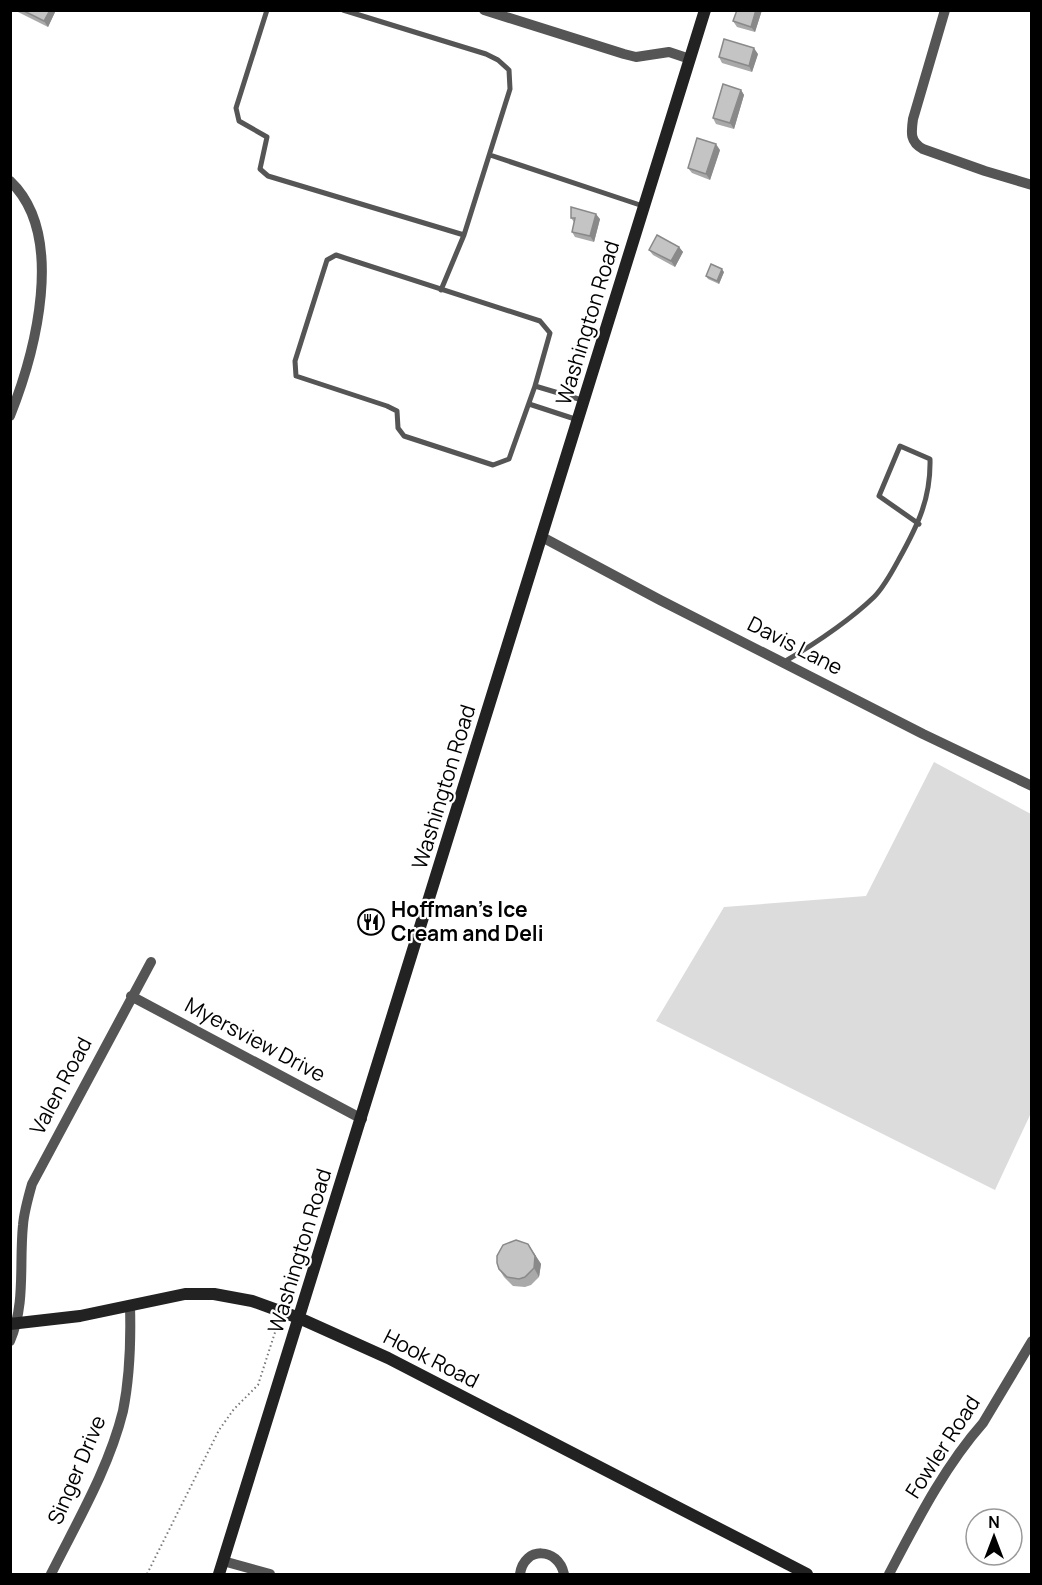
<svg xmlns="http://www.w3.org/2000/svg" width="1042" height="1585" font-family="Manrope,sans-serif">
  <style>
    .green { fill: #dcdcdc }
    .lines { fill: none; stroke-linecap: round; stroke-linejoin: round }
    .path { stroke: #777; stroke-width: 2; stroke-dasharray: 1.5 3; stroke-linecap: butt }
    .lane { stroke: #555; stroke-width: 5 }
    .street { stroke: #555; stroke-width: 10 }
    .secondary { stroke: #222; stroke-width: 12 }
    .wall { fill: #a9a9a9 }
    .shaded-wall { fill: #898989 }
    .building { fill: #c4c4c4; stroke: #898989; stroke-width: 1.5 }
    .labels { text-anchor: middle; stroke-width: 4.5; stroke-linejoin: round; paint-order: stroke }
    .street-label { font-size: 21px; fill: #000; stroke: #fff }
    .poi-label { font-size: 21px; font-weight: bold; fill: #000; stroke: #fff; text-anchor: start }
  </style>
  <rect width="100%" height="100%" fill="#fff"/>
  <path class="green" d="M934 762 1031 814V1113L995 1190 656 1021 724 907 866 896Z"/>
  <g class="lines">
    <path class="path" d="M147 1574 219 1430 234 1409 258 1385 278 1323"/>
    <path class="lane" d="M267 10 236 108 239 121 267 137 260 169 268 176 464 235 510 89 509 70 498 60 486 54 343 10
      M490 155 643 206
      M441 290 464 235
      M535 386 509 459 493 465 404 436 398 428 397 411 387 406 296 376 295 361 327 260 336 255 540 321 550 333 535 386 582 400
      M529 404 578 420
      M784 662C816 643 847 623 874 597 884 587 892 572 899 559 918 525 931 498 930 459L900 446 879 496 919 524"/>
    <path class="street" d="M484 10 624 54 636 57 669 52 690 59
      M945 10 913 119C911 133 910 142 923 149L985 171 1032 185
      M10 181C67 235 35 353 10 416
      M542 537 660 600 923 734 1032 786
      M131 996 362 1119
      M10 1341C26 1303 19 1265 23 1225 24 1212 28 1198 32 1184L151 962
      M223 1561 270 1574
      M51 1574C77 1522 109 1468 123 1411 130 1376 131 1341 130 1306
      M520 1574C524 1546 558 1547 564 1574
      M889 1574C916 1523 944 1467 983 1423L1032 1341"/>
    <path class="secondary" d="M10 1324 80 1316 185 1294H214L252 1301 299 1318 388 1358 807 1574
      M219 1574 705 10"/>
  </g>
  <path class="wall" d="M14 10H56L48 27Z
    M737 10H762L755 32 737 27 733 21Z
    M758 54 752 72 722 63 719 57Z
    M741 90 744 95 734 129 716 124 713 118Z
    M720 150 710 180 692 173 688 168Z
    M571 218 600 219 594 242 575 237 572 232 574 222Z
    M679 247 683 252 675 267 653 255 649 250Z
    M724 272 719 284 708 279 706 276Z
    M534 1253 541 1264 539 1277 531 1285 525 1287 513 1286 504 1277 499 1269Z"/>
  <path class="shaded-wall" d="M50 10H56L48 27 44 21Z
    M756 10H762L755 32 751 27Z
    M754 48 758 54 752 72 749 66Z
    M741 90 744 95 734 129 730 123Z
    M716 144 720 150 710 180 706 174Z
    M596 214 600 219 594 242 590 236Z
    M679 247 683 252 675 267 671 261Z
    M722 269 724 272 719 284 717 281Z
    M528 1244 541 1264 539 1277 534 1268Z"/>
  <path class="building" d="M22 10H50L44 21Z
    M737 10H756L751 27 733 21Z
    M724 39 754 48 749 66 719 57Z
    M723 84 741 90 730 123 713 118Z
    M697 138 716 144 706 174 688 168Z
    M571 207 596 214 590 236 572 232 575 218H571Z
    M657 235 679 247 671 261 649 250Z
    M711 264 722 269 717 281 706 276Z
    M516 1240 528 1244 535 1256 534 1268 525 1277 519 1279 507 1277 499 1269 497 1263V1256L503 1245Z"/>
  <defs>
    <g id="restaurant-ring" transform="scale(1.35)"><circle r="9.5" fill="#fff" stroke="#000" stroke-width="1.5"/><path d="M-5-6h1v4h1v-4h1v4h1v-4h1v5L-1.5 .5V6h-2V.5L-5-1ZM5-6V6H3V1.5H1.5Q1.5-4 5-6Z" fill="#000"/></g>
  </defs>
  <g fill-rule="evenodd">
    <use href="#restaurant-ring" x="371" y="922"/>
  </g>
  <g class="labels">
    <g class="street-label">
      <text transform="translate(588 323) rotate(-73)" y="7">Washington Road</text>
      <text transform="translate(795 646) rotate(27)" y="7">Davis Lane</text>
      <text transform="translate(444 787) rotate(-73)" y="7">Washington Road</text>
      <text transform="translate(255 1040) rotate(28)" y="7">Myersview Drive</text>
      <text transform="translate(61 1086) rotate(-62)" y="7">Valen Road</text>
      <text transform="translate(300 1251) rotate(-73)" y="7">Washington Road</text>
      <text transform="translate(431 1359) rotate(27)" y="7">Hook Road</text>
      <text transform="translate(943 1447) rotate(-57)" y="7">Fowler Road</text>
      <text transform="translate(77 1470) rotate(-67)" y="7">Singer Drive</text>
    </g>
    <g class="poi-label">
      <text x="391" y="917">Hoffman's Ice<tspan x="391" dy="24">Cream and Deli</tspan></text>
    </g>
  </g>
  <rect width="1042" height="1585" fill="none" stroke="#000000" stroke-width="24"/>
  <g transform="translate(994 1537)"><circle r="28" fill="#ffffff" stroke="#999999" stroke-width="1.5"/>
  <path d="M0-4.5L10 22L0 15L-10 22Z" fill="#000000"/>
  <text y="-9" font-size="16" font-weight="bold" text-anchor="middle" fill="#000000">N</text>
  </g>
</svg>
